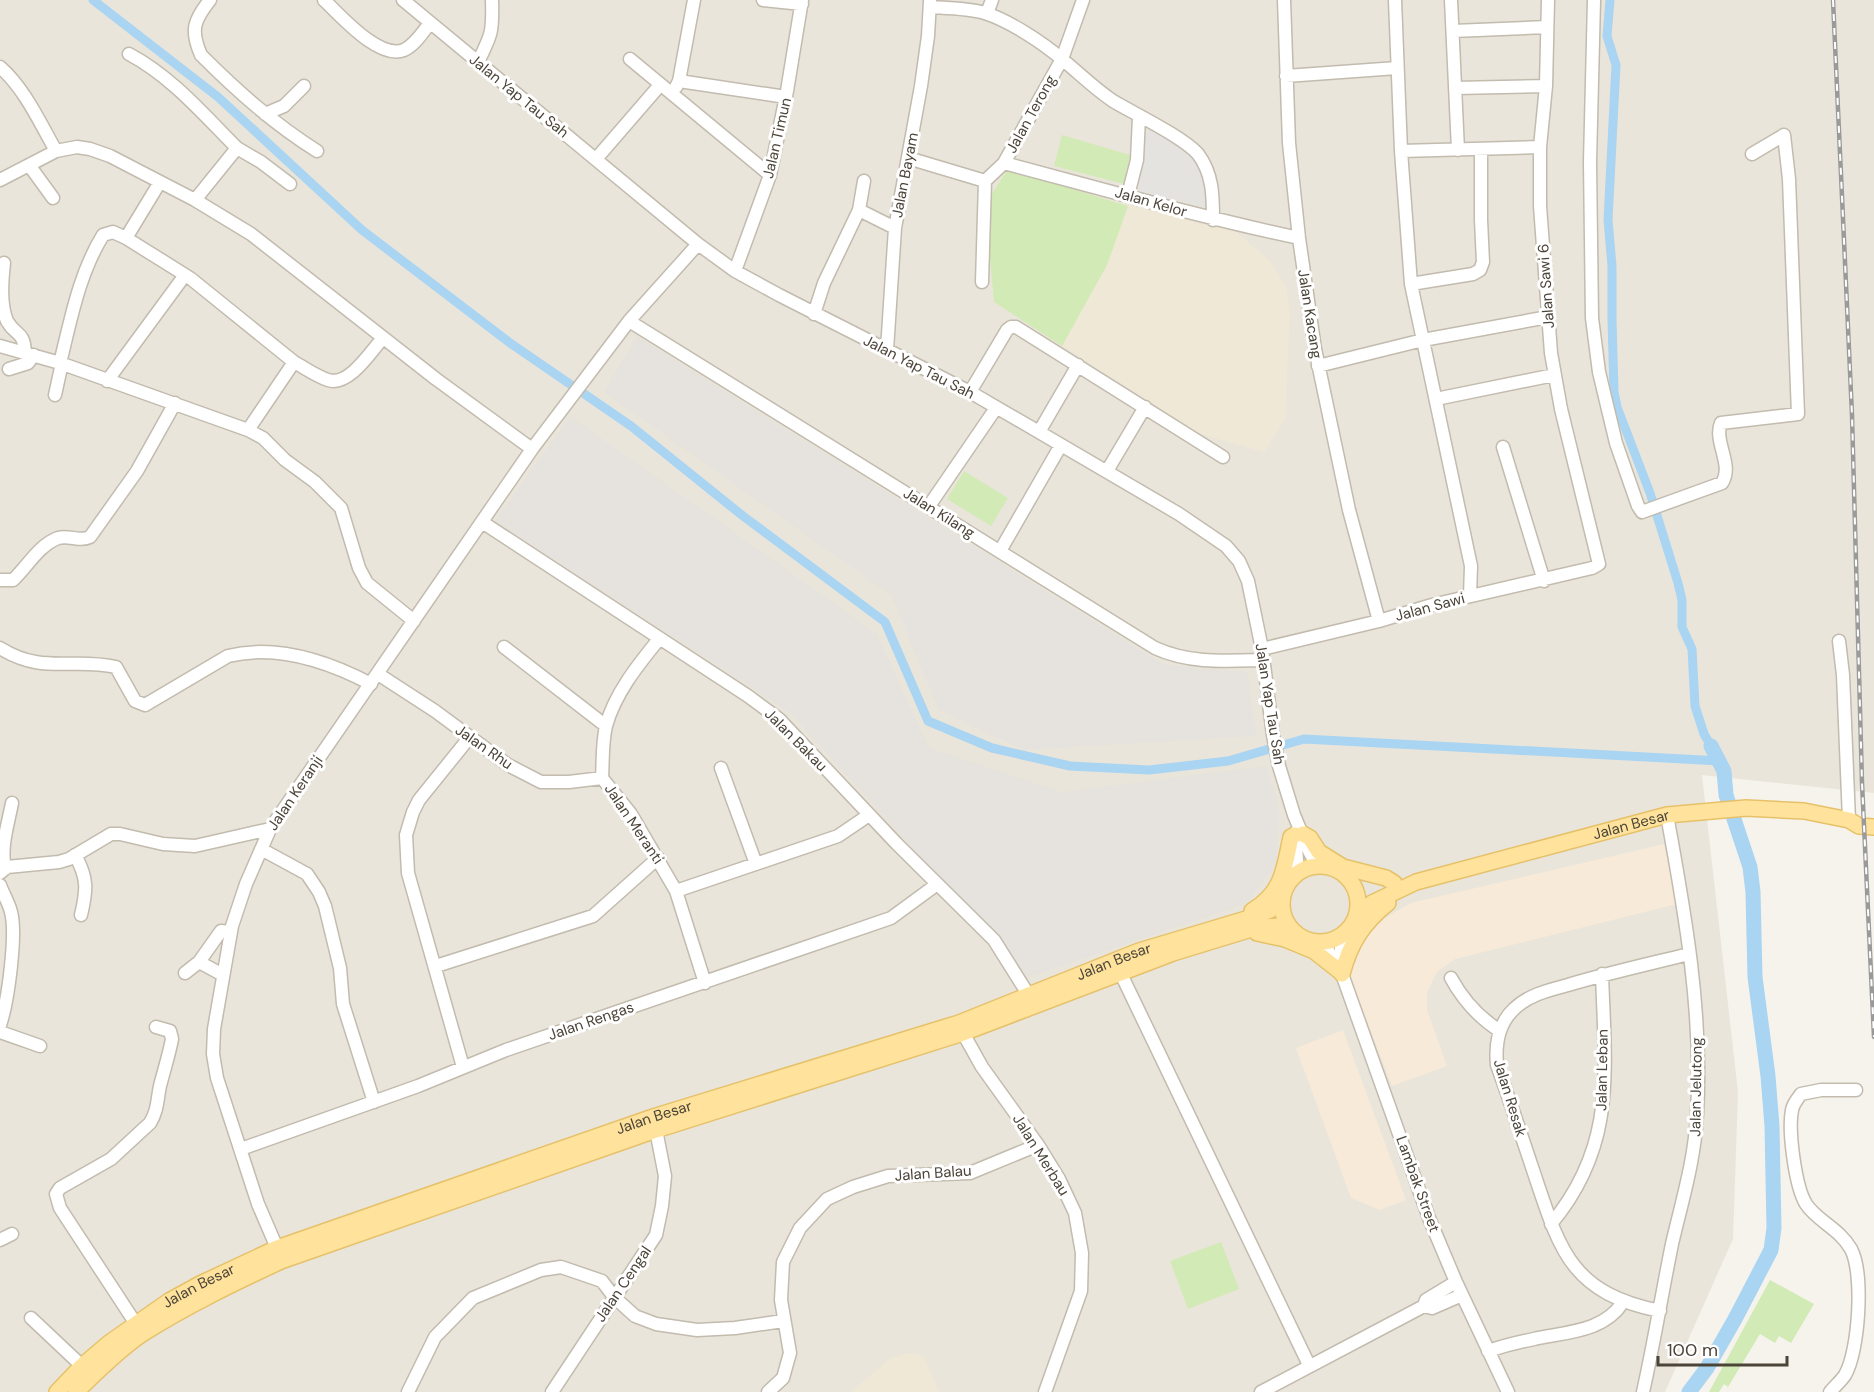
<svg xmlns="http://www.w3.org/2000/svg" width="1874" height="1392" font-family="'DM Sans',sans-serif">
  <style>
    .residential { fill: #eae5da }
    .commercial { fill: #f7ead8 }
    .industrial { fill: #e6e2dd }
    .education { fill: #efe8d6 }
    .green { fill: #d2eab5 }
    .parking { fill: #e5e3e0 }
    .lines { fill: none; stroke-linecap: round; stroke-linejoin: round }
    .canal { stroke: #a9d4f2; stroke-width: 9 }
    .river { stroke: #a9d4f2; stroke-width: 15 }
    .minor-casing { stroke: #c2bbae; stroke-width: 15 }
    .major-casing { stroke: #e6c16a; stroke-width: 18 }
    .minor { stroke: #fff; stroke-width: 12 }
    .major { stroke: #ffe39c; stroke-width: 15 }
    .rail-casing { stroke: #9a9a9a; stroke-width: 4.5 }
    .rail { stroke: #fff; stroke-width: 2; stroke-dasharray: 7; stroke-linecap: butt }
    .labels { text-anchor: middle; stroke-width: 6; stroke-linejoin: round; paint-order: stroke }
    .street-label { font-size: 15px; fill: #4b4439; stroke: #fff }
  </style>
  <rect width="100%" height="100%" fill="#f6f3ec"/>
  <path class="residential" d="M0 0H1874V793L1702 775 1738 1092 1733 1239 1665 1392H0Z"/>
  <path class="commercial" d="M1664 844 1677 904 1455 959 1437 972 1427 992V1010L1447 1066 1392 1086 1348 972 1357 951 1374 924 1411 903Z
    M1343 1030 1406 1200 1380 1210 1351 1198 1296 1048Z"/>
  <path class="industrial" d="M637 336 1164 665 1247 672 1256 736 1024 750 939 710 891 595 604 392Z
    M570 416 876 633 929 748 1061 792 1267 766 1279 809 1277 863 1247 903 1029 977 790 713 495 521Z"/>
  <path class="education" d="M1009 167 1235 231 1270 261 1286 288 1290 312 1285 418 1264 452 1200 434 994 302 991 195Z
    M909 1353 923 1356 939 1392H851L891 1358Z"/>
  <path class="green" d="M1062 135 1130 155 1124 184 1054 166Z
    M1008 169 1128 206 1107 265 1062 346 994 302 987 226 991 195Z
    M964 471 1008 498 991 526 947 499Z
    M1221 1242 1239 1289 1188 1309 1170 1261Z
    M1770 1280 1814 1304 1791 1343 1779 1336 1775 1343 1760 1334 1728 1387 1724 1384 1719 1392H1709Z"/>
  <path class="parking" d="M1150 128H1156L1195 157 1204 170 1209 208 1135 190 1143 137Z"/>
  <g class="lines">
    <path class="canal" d="M93 0 218 97 362 230 510 343 631 426 743 516 885 622 928 721 992 748 1070 766 1149 770 1228 761 1304 739 1721 761
      M1610 0 1607 36 1616 65 1608 220 1612 266V320L1614 392 1617 407 1650 493 1678 583 1682 600V627L1692 649 1695 706 1704 734 1711 746"/>
    <path class="river" d="M1689 1392 1707 1368 1735 1319 1771 1250 1774 1228 1772 1126 1768 1076 1755 977 1753 892 1750 867 1726 795 1724 771 1711 746"/>
    <g class="minor-casing">
      <path id="minor" d="M210 0C194 20 190 30 201 55 238 92 273 123 317 151
        M324 0C340 15 379 60 404 50 415 45 422 33 430 23
        M403 0 698 244 735 271 779 295 970 392 1039 432 1179 514 1226 546 1239 561 1248 581 1262 649 1273 735 1279 766 1294 815 1309 851 1318 867
        M763 0 802 4
        M1284 0 1289 143 1299 238 1315 349 1349 510 1379 621
        M1395 0 1401 151 1411 284 1471 566 1470 596
        M1451 0 1458 150
        M1594 0 1590 162 1592 318 1599 372 1616 443 1638 506 1642 512 1722 483C1734 465 1713 441 1721 423L1798 414 1789 179 1784 135 1752 154
        M930 7C949 8 968 8 985 13 1010 21 1043 43 1063 60 1080 74 1095 89 1113 101 1135 114 1183 137 1198 154 1213 174 1213 196 1213 220
        M987 13 992 0
        M1453 31 1547 27
        M129 54C172 77 203 114 237 148L195 200
        M630 59 770 175
        M478 62C492 34 493 31 492 0
        M0 67C25 89 40 123 56 151L77 147 90 149 110 156 195 200 251 234 436 379 532 449
        M1286 76 1397 68
        M679 81 786 97
        M676 87 679 81 694 0
        M1455 88 1546 86
        M265 114 284 106 304 86
        M237 148 261 162 290 184
        M1401 151 1540 147
        M908 158 985 181
        M596 159 660 85
        M1004 163C1102 189 1200 217 1299 238
        M29 165 53 198
        M0 180 56 151
        M985 181 1004 163 1062 59 1083 0
        M1128 195 1137 160 1139 117
        M859 210 895 228
        M126 238 160 182
        M4 263C2 281 0 304 7 321 16 337 24 330 25 353
        M735 271 770 175 787 91 802 0
        M982 282 985 181
        M1411 284 1473 274 1480 270 1483 262 1481 220V149
        M814 314 824 283 859 210 864 181
        M629 321 1155 648C1190 664 1226 661 1264 660
        M0 346 60 363 248 430 263 438 285 460 315 482 341 508 359 568 367 583 414 621
        M887 350 895 228 921 86 928 36 930 1
        M294 362C305 368 316 376 328 380 349 387 371 351 383 338
        M60 363C71 319 79 274 103 235L113 232 126 238 190 278 294 362 248 430
        M1318 366 1423 340 1548 317
        M9 369 28 363 34 355
        M107 381 185 275
        M970 392 1007 330 1011 327H1016L1223 457
        M55 395 62 363
        M1436 399 1554 375
        M1039 432 1078 365
        M1503 447 1544 581
        M1107 471 1145 407
        M929 506 996 408
        M482 522 748 696 779 719 897 844 994 940 1028 994
        M1000 551 1061 445
        M0 580H13C27 567 39 545 58 538 69 535 80 542 90 537L137 471 175 403
        M659 639C638 665 615 693 606 726 602 743 603 761 602 778L631 814 676 891 705 983
        M1839 641 1843 675 1849 820
        M504 647 606 726
        M0 648C43 675 72 657 116 667L135 701 145 705 228 656C276 644 329 662 371 684
        M1262 649 1379 621 1432 605 1592 568 1599 564 1561 409 1551 353 1540 206V147L1546 86 1548 0
        M378 674 435 711 508 765 541 782H569L602 778
        M721 768 756 864
        M1295 833 1298 874
        M261 849 307 874 319 892 325 906 340 968 343 1004 374 1102
        M75 855C88 878 87 890 81 915
        M5 869C0 848 8 824 12 803
        M0 873 7 867 59 862 69 859 111 834H120L163 844 195 846 270 829
        M0 885C3 894 9 903 11 912 17 934 8 1002 0 1025
        M676 891 838 836 869 815
        M1323 942 1342 974 1429 1218 1456 1282 1508 1392
        M199 962 223 975
        M436 966 593 916 658 858
        M1341 970V936
        M185 973 199 962 221 931 231 932
        M1121 974 1309 1365
        M1451 978C1463 1000 1478 1017 1500 1031
        M0 1032 40 1046
        M963 1033 982 1067 1038 1145 1059 1179 1075 1213 1082 1253 1081 1291 1045 1392
        M463 1067 408 873 406 835 413 812 419 800 469 738
        M241 1149 418 1086 506 1050 891 918 936 885
        M1551 1224C1617 1145 1605 1070 1602 974
        M0 1240 12 1234
        M277 1248 258 1204 217 1078 213 1054 214 1029 232 926 246 884 270 829 532 449 629 321 698 244
        M1424 1306 1432 1308 1462 1295
        M1660 1311C1571 1293 1560 1251 1534 1173 1522 1137 1510 1101 1497 1065 1495 1044 1498 1024 1514 1009 1528 995 1549 990 1568 985 1608 973 1649 964 1689 954
        M31 1318 82 1366
        M136 1324 60 1208 56 1194 60 1188 111 1159 150 1123C158 1110 157 1100 160 1086 164 1070 169 1055 172 1039L170 1031 156 1027
        M1488 1351C1503 1346 1519 1342 1534 1339 1566 1332 1604 1332 1623 1302
        M408 1392 435 1337 473 1298 541 1270 561 1267 602 1281 614 1297 635 1316 656 1324 697 1330 735 1328 783 1321
        M552 1392 656 1235 662 1206 665 1176 656 1130
        M768 1392 783 1378 790 1353 781 1300 783 1262 800 1228 827 1199 853 1187 888 1176 970 1173 1038 1145
        M1261 1392 1424 1306 1426 1300 1456 1282
        M1643 1392C1654 1343 1662 1293 1672 1244 1682 1201 1695 1159 1697 1114 1703 1014 1685 913 1667 815
        M1830 1392C1835 1386 1841 1381 1845 1375 1859 1351 1864 1274 1851 1249 1839 1228 1817 1221 1806 1204 1795 1186 1788 1130 1792 1110 1793 1104 1798 1098 1801 1094L1821 1090H1856"/>
    </g>
    <g class="major-casing">
      <g id="major">
        <path d="M1303 834 1310 838 1319 852 1343 867 1386 878 1394 883"/>
        <circle cx="1320" cy="904" r="38"/>
        <path d="M1252 911C1283 892 1284 870 1291 837L1295 835"/>
        <path id="s1" d="M1357 914 1372 903 1416 882 1667 815 1746 808 1804 811 1849 820 1859 826 1874 827"/>
        <path d="M1257 933 1285 939 1314 951 1342 973"/>
        <path d="M1342 974C1350 943 1363 923 1388 903"/>
        <path id="s2" d="M57 1392 82 1366 109 1343 169 1301 200 1284 277 1248 653 1117 959 1023 1139 951 1256 916 1270 910 1282 902"/>
        <path d="M76 1392C97 1372 118 1350 142 1334 186 1306 234 1283 281 1261L656 1130 963 1033 1173 953 1258 927 1289 926"/>
      </g>
    </g>
    <use href="#minor" class="minor"/>
    <use href="#major" class="major"/>
    <g class="rail-casing">
      <path id="rail" d="M1833 0 1852 415 1862 783 1874 1037"/>
    </g>
    <use href="#rail" class="rail"/>
  </g>
  <g class="labels">
    <g class="street-label">
      <text transform="translate(519 96) rotate(39)" y="5">Jalan Yap Tau Sah</text>
      <text transform="translate(1031 114) rotate(-61)" y="5">Jalan Terong</text>
      <text transform="translate(777 138) rotate(-77)" y="5">Jalan Timun</text>
      <text transform="translate(905 175) rotate(-79)" y="5">Jalan Bayam</text>
      <text transform="translate(1151 202) rotate(16)" y="5">Jalan Kelor</text>
      <text transform="translate(1546 286) rotate(-94)" y="5">Jalan Sawi 6</text>
      <text transform="translate(1310 314) rotate(81)" y="5">Jalan Kacang</text>
      <text transform="translate(919 367) rotate(27)" y="5">Jalan Yap Tau Sah</text>
      <text transform="translate(939 513) rotate(32)" y="5">Jalan Kilang</text>
      <text transform="translate(1430 607) rotate(-15)" y="5">Jalan Sawi</text>
      <text transform="translate(1270 704) rotate(81)" y="5">Jalan Yap Tau Sah</text>
      <text transform="translate(796 740) rotate(45)" y="5">Jalan Bakau</text>
      <text transform="translate(484 747) rotate(35)" y="5">Jalan Rhu</text>
      <text transform="translate(295 793) rotate(-56)" y="5">Jalan Keranji</text>
      <text transform="translate(634 824) rotate(56)" y="5">Jalan Meranti</text>
      <text dy="5" stroke="none"><textPath href="#s1" startOffset="290">Jalan Besar</textPath></text>
      <text dy="5" stroke="none"><textPath href="#s2" startOffset="1150">Jalan Besar</textPath></text>
      <text transform="translate(591 1021) rotate(-19)" y="5">Jalan Rengas</text>
      <text transform="translate(1602 1070) rotate(-89)" y="5">Jalan Leban</text>
      <text transform="translate(1696 1087) rotate(-89)" y="5">Jalan Jelutong</text>
      <text transform="translate(1510 1098) rotate(73)" y="5">Jalan Resak</text>
      <text dy="5" stroke="none"><textPath href="#s2" startOffset="664">Jalan Besar</textPath></text>
      <text transform="translate(1041 1155) rotate(58)" y="5">Jalan Merbau</text>
      <text transform="translate(933 1173) rotate(-4)" y="5">Jalan Balau</text>
      <text transform="translate(1418 1184) rotate(70)" y="5">Lambak Street</text>
      <text transform="translate(623 1284) rotate(-56)" y="5">Jalan Cengal</text>
      <text dy="5" stroke="none"><textPath href="#s2" startOffset="178">Jalan Besar</textPath></text>
    </g>
  </g>
  <path d="M1658 1356v9h129v-9" fill="none" stroke="#4b4439" stroke-width="3"/>
  <text x="1667" y="1356" font-size="18" fill="#4b4439" stroke="#ffffff" stroke-width="4.5" paint-order="stroke">100 m</text>
</svg>
